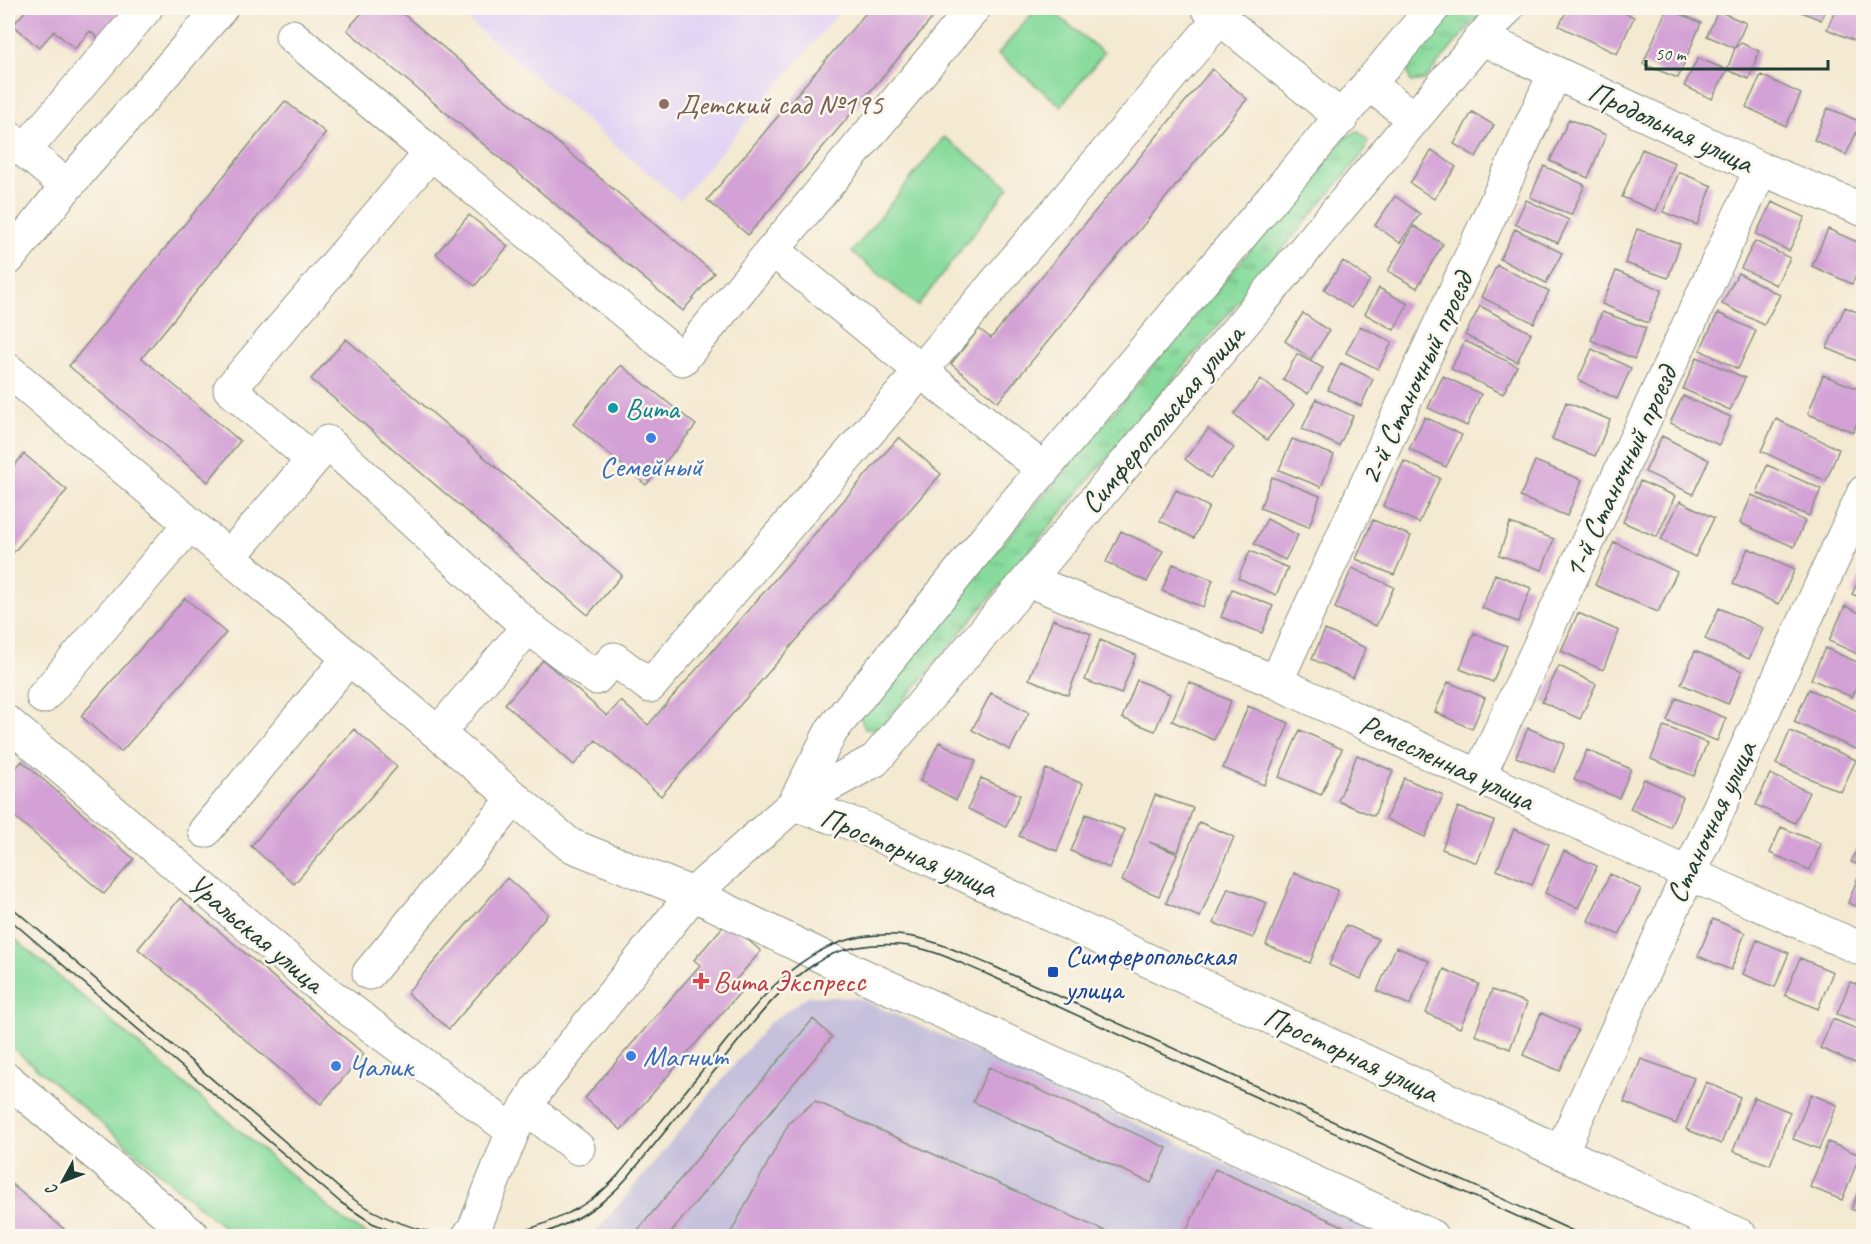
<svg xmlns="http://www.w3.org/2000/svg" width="1871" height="1244" font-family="Caveat,sans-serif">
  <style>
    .built { fill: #e1d4f4 }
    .industrial { fill: #c5c0db }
    .grass { fill: url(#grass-tufts); stroke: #548c68; stroke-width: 1.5 }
    .park { fill: #88db9d; stroke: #548c68; stroke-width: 1.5 }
    .building { fill: #d3a1d6 }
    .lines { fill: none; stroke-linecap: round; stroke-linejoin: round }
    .minor-casing { stroke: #8a9382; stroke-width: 35 }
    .major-casing { stroke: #8a9382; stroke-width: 35 }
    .minor { stroke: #fff; stroke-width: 33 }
    .major { stroke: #fff; stroke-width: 33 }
    .tram { stroke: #1f3d34; stroke-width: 1.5 }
    .education-dot { fill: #8d6e63; stroke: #fbf7ec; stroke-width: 2 }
    .culture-dot { fill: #0f9aa8; stroke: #fbf7ec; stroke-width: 2 }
    .shop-dot { fill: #3f7fe0; stroke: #fbf7ec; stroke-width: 2 }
    .transit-dot { fill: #1a4fb4; stroke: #fbf7ec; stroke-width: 2 }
    .health-dot { fill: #e0444e; stroke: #fbf7ec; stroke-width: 2 }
    .labels { text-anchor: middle; stroke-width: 5; stroke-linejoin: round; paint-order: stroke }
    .education-label { font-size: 30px; fill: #785e54; stroke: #fbf7ec; text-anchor: start }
    .street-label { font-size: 30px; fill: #1f3d34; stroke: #fbf7ec }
    .culture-label { font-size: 30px; fill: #0d838f; stroke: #fbf7ec; text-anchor: start }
    .shop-label { font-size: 30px; fill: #366cbe; stroke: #fbf7ec; text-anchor: start }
    .transit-label { font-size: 30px; fill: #164399; stroke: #fbf7ec; text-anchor: start }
    .health-label { font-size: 30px; fill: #be3a42; stroke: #fbf7ec; text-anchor: start }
  </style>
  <defs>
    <pattern id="grass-tufts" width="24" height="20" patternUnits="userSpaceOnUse" patternTransform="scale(1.5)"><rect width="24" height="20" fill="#88db9d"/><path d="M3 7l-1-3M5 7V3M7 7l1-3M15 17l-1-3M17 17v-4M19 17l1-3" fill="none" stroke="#6fb381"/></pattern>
  </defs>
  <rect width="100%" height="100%" fill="#fbf7ec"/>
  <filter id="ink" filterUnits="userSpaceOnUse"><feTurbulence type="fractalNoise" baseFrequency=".0167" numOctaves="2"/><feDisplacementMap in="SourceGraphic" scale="12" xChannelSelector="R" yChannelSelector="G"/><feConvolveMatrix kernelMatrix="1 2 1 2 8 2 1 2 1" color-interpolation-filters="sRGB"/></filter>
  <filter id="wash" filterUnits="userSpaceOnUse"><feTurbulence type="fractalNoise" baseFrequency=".008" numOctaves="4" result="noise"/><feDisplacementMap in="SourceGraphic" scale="24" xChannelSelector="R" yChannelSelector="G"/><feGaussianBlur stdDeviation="1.35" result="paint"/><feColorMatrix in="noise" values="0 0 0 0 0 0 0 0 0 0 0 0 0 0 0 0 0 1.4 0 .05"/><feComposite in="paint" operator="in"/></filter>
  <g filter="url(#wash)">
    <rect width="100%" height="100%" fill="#f4e9d1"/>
    <path class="built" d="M454 8H843L680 200Z"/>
    <path class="industrial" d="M808 996 859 998 1384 1236H593L769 1023Z"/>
    <path class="grass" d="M1456 8H1485L1424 80 1411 82 1406 67Z
      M1358 131 1368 141 1364 152 880 729H865L859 714 1345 138Z"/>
    <path class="park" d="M1037 8H1048L1104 53 1061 106 998 54Z
      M944 137 1009 187 918 306 852 252Z
      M8 933 346 1222 370 1236H234L8 1044Z"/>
    <g id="blocks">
      <path class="building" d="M28 8H129L100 40 90 31 75 49 54 31 39 48 13 25Z
        M366 8H396L714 273 683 311 347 30Z
        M870 8H941L748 235 707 200Z
        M1568 8H1614L1634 17 1617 54 1559 26Z
        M1667 8 1701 23 1678 78 1643 64Z
        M1792 8H1826L1821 20Z
        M1836 8H1864V28L1857 42 1827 29Z
        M1718 11 1746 23 1735 48 1707 36Z
        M1741 43 1759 51 1749 79 1727 70 1735 48Z
        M1698 58 1727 70 1712 99 1684 86Z
        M1212 69 1247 99 998 402 951 364 979 329 991 338Z
        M1761 75 1801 94 1786 126 1746 107Z
        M285 101 326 133 142 358 240 441 208 482 69 366Z
        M1828 108 1861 122 1846 155 1814 140Z
        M1472 112 1494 125 1476 157 1454 144Z
        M1569 119 1606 135 1588 178 1550 161Z
        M1642 149 1675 163 1656 211 1622 197Z
        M1432 150 1456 167 1434 199 1410 183Z
        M1544 166 1585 185 1571 215 1530 197Z
        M1679 172 1712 186 1697 225 1663 212Z
        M1395 196 1420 214 1400 243 1375 225Z
        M1526 200 1569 220 1558 243 1515 224Z
        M1772 202 1805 217 1789 251 1756 234Z
        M469 215 508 246 475 286 436 254Z
        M1414 226 1443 244 1417 288 1388 271Z
        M1515 229 1562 253 1546 283 1500 259Z
        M1637 229 1680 244 1668 278 1625 263Z
        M1828 229 1864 245V258L1852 284 1812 266Z
        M1755 241 1790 258 1776 285 1741 268Z
        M1343 261 1370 280 1351 308 1324 289Z
        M1497 265 1549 291 1534 323 1481 297Z
        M1616 271 1662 290 1648 323 1602 304Z
        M1738 273 1780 295 1764 325 1722 304Z
        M1379 288 1408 304 1394 330 1365 314Z
        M1480 306 1531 333 1517 362 1465 335Z
        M1845 307 1864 315V364L1827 348Z
        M1602 312 1646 328 1634 359 1591 340Z
        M1303 313 1329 331 1311 359 1285 341Z
        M1718 313 1756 331 1738 369 1700 350Z
        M1360 326 1392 342 1378 369 1346 353Z
        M346 339 622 575 588 615 311 379Z
        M1465 341 1517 366 1503 394 1451 369Z
        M1592 349 1631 368 1617 399 1578 380Z
        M1297 354 1323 368 1308 394 1283 380Z
        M1697 357 1745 378 1730 410 1683 389Z
        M1341 363 1373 379 1361 406 1328 390Z
        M621 365 696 425 646 485 573 424Z
        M1823 375 1864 391V407L1853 432 1808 414Z
        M1443 376 1481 394 1467 426 1428 408Z
        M1261 379 1294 405 1267 440 1234 414Z
        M1683 396 1731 417 1719 445 1670 423Z
        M1316 399 1353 416 1339 446 1302 429Z
        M1566 402 1610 420 1595 456 1552 439Z
        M1425 417 1462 435 1446 467 1409 449Z
        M1776 419 1839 449 1826 481 1761 451Z
        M1208 429 1234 448 1210 478 1185 459Z
        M1662 436 1709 460 1693 494 1645 472Z
        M899 437 941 474 661 796 596 740 574 765 505 704 543 660 607 716 621 701 648 725Z
        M1292 439 1334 455 1321 487 1279 470Z
        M24 454 67 490 8 559V473Z
        M1404 461 1440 478 1419 523 1383 506Z
        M1535 461 1582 480 1567 516 1520 497Z
        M1767 465 1821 489 1809 516 1757 493Z
        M1272 477 1320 496 1309 527 1260 508Z
        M1640 481 1675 496 1657 537 1623 522Z
        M1176 490 1209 507 1194 538 1160 521Z
        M1752 495 1805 521 1794 547 1740 523Z
        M1680 501 1714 518 1695 557 1661 540Z
        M1267 519 1298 535 1285 560 1254 544Z
        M1373 520 1411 536 1394 575 1356 559Z
        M1510 523 1554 539 1542 570 1499 555Z
        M1121 531 1163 551 1147 582 1106 562Z
        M1614 542 1677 572 1658 612 1595 585Z
        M1748 548 1795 569 1779 604 1733 584Z
        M1250 551 1288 568 1276 595 1238 578Z
        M1173 564 1213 580 1203 607 1162 591Z
        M1352 568 1394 587 1376 626 1335 608Z
        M1864 569V599L1852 594Z
        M1495 574 1531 588 1518 622 1482 608Z
        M1232 589 1273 606 1262 633 1221 617Z
        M185 598 226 633 121 752 81 716Z
        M1845 606 1864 615V657L1829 641Z
        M1719 608 1763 628 1749 659 1705 639Z
        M1578 613 1619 631 1603 670 1561 651Z
        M1053 619 1091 634 1068 695 1029 679Z
        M1325 630 1366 648 1353 678 1312 659Z
        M1474 633 1507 646 1493 682 1460 669Z
        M1100 640 1136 655 1121 694 1085 680Z
        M1825 648 1864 665V671L1852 697 1811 679Z
        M1695 651 1742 671 1728 704 1681 684Z
        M1559 666 1596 684 1580 719 1542 702Z
        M1137 680 1170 694 1155 731 1122 718Z
        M1189 682 1231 701 1214 740 1172 721Z
        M1448 682 1485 698 1472 729 1435 712Z
        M1809 689 1864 714V732L1856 749 1794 722Z
        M991 693 1029 712 1010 750 972 730Z
        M1676 698 1726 718 1717 741 1667 721Z
        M1248 706 1289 723 1264 785 1223 768Z
        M1664 726 1707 743 1694 776 1651 759Z
        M1528 728 1565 744 1554 772 1516 757Z
        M354 729 397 767 294 884 251 846Z
        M1300 730 1342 749 1321 795 1279 777Z
        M1790 731 1856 760 1841 792 1776 764Z
        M939 742 976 761 956 800 920 781Z
        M1587 750 1631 769 1619 798 1574 780Z
        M1357 755 1393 771 1374 816 1338 801Z
        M22 761 134 859 104 894 8 811V777Z
        M1046 769 1083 784 1057 851 1019 836Z
        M1770 774 1809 792 1795 823 1756 805Z
        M981 778 1020 795 1006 827 968 809Z
        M1404 778 1443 795 1425 837 1386 819Z
        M1644 779 1683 797 1670 827 1630 809Z
        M1155 795 1193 808 1178 852 1149 842 1177 854 1159 896 1122 881Z
        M1458 807 1494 821 1477 863 1442 849Z
        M1086 814 1125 830 1109 868 1071 851Z
        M1199 822 1234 837 1200 917 1166 903Z
        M1781 827 1821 844 1810 870 1770 853Z
        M1514 829 1549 844 1532 885 1497 870Z
        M1864 834V867L1851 862Z
        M1564 851 1597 866 1578 908 1545 893Z
        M1294 873 1338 890 1310 963 1266 945Z
        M1610 874 1641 889 1619 935 1588 921Z
        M1858 877 1864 880V909L1848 903Z
        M507 878 548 914 449 1029 407 993Z
        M1228 888 1267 903 1253 938 1214 923Z
        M180 898 364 1054 321 1104 138 949Z
        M1713 919 1745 933 1731 970 1698 956Z
        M727 922 761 951 734 982 743 989 621 1130 585 1098 700 965 694 960Z
        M1346 925 1378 939 1361 979 1329 965Z
        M1757 940 1789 953 1775 987 1743 974Z
        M1396 947 1429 961 1410 1005 1377 991Z
        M1800 958 1833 972 1818 1009 1785 995Z
        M1444 969 1479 984 1460 1028 1426 1013Z
        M1850 982 1864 987V1024L1837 1014Z
        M1492 990 1527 1003 1510 1049 1475 1035Z
        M1541 1013 1578 1030 1560 1071 1523 1055Z
        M813 1019 832 1037 668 1236H633Z
        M1833 1019 1864 1032V1045L1855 1063 1820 1048Z
        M1641 1059 1694 1078 1676 1124 1624 1102Z
        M989 1067 1167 1148 1151 1183 973 1102Z
        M1706 1082 1740 1097 1721 1144 1686 1129Z
        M1811 1094 1837 1105 1819 1149 1793 1139Z
        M1754 1097 1790 1112 1770 1165 1733 1151Z
        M815 1101 1116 1236H729L789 1123Z
        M1828 1142 1860 1155 1842 1200 1810 1187Z
        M1215 1169 1365 1236H1184Z
        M1863 1180H1864V1214L1851 1209Z
        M8 1181 72 1236H8Z"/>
    </g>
  </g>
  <g filter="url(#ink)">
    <use href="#blocks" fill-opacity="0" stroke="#8a9382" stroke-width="1.5"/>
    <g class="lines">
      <g class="minor-casing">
        <path id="minor" d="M1208 8 1342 118
          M1481 38 1761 169 1864 210
          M1369 84 1413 118
          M8 137 67 186 8 259
          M24 151 146 8
          M431 153 682 359 974 8
          M67 186 221 8
          M773 250 921 371 1220 18
          M8 370 570 845 693 894 825 958 1431 1236
          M313 460 327 442 528 627
          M229 557 313 460 230 389 431 153 292 36
          M1028 580 1276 682 1687 873 1864 950
          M1276 682 1555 73
          M43 697 190 524
          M8 723 330 995 513 1131
          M438 733 528 627 596 678 614 659 650 686 921 371 1043 469
          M1479 776 1761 169
          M794 804 859 826 1741 1236
          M794 804 832 730 1006 514 1433 8
          M205 831 349 658
          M369 973 515 798
          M526 1107 578 1148
          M1561 1152 1864 492
          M469 1236 475 1227 513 1131 537 1089 693 894 794 804 875 760 1028 580 1507 8"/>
      </g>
      <g class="major-casing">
        <path id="major" d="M8 1080 193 1236"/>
      </g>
      <use href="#minor" class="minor"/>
      <use href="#major" class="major"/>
      <path class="tram" d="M8 904 346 1194C379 1218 414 1231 455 1236
        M8 918 340 1202 372 1223 404 1236
        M491 1236C526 1233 563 1219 592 1199 613 1184 629 1162 645 1142 670 1110 696 1078 722 1046 772 984 818 925 907 936 937 940 965 955 993 966L1584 1236
        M537 1236C574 1222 601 1208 627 1178 660 1138 692 1098 725 1058 752 1024 779 987 816 963 839 947 872 943 899 945 931 947 961 964 989 975L1560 1236"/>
    </g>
  </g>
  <circle class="education-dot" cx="664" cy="104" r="6"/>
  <circle class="culture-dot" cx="613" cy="408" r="6"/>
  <g class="shop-dot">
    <circle cx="651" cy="438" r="6"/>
    <circle cx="631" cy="1056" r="6"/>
    <circle cx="336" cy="1066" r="6"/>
  </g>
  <rect class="transit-dot" x="1047" y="966" width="12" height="12" rx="3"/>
  <path class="health-dot" d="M698 972h6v6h6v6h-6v6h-6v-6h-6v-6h6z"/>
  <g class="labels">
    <g class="education-label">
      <text x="676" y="114">Детский сад №195</text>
    </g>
    <g class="street-label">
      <text transform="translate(1671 127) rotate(25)" y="10">Продольная улица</text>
      <text transform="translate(1416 378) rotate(-65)" y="10">2-й Станочный проезд</text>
      <text transform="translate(1162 419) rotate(-50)" y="10">Симферопольская улица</text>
      <text transform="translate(1620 472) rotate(-65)" y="10">1-й Станочный проезд</text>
      <text transform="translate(1447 762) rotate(25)" y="10">Ремесленная улица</text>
      <text transform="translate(1711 822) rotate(-65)" y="10">Станочная улица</text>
      <text transform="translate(909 852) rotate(23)" y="10">Просторная улица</text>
      <text transform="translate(256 933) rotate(40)" y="10">Уральская улица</text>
      <text transform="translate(1351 1054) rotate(25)" y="10">Просторная улица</text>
    </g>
    <g class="culture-label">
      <text x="625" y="418">Вита</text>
    </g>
    <g class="shop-label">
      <text x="651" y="476" text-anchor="middle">Семейный</text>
      <text x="643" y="1066">Магнит</text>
      <text x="348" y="1076">Чалик</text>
    </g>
    <g class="transit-label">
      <text x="1065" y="965">Симферопольская<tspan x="1065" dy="34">улица</tspan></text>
    </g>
    <g class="health-label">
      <text x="713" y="991">Вита Экспресс</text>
    </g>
  </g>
  <rect width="1871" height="1244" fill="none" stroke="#fbf7ec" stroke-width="30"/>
  <g transform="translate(63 1181) rotate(229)" stroke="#fbf7ec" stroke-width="4.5" paint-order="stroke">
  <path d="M0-4.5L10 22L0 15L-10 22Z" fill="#1f3d34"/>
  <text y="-9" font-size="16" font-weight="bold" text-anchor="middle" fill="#1f3d34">С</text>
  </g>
  <path d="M1646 60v9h182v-9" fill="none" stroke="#1f3d34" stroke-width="3"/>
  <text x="1655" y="60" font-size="18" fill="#1f3d34" stroke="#fbf7ec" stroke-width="4.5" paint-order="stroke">50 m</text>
</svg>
